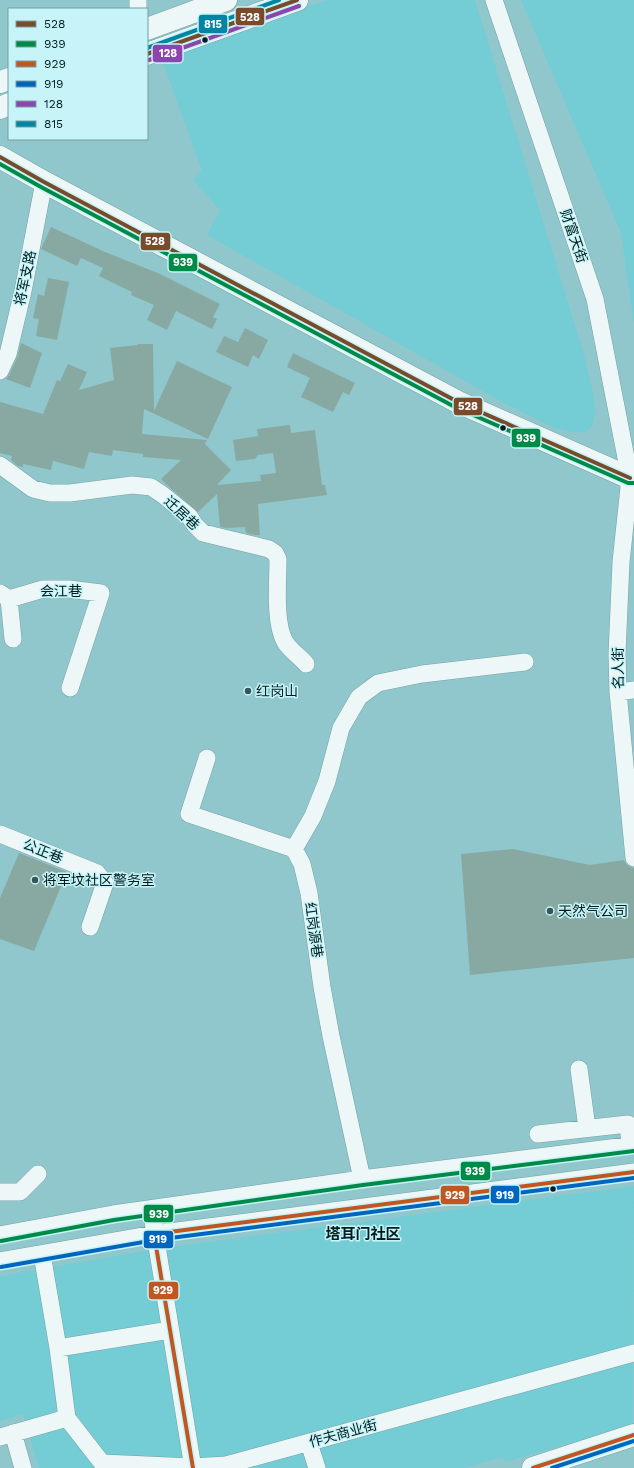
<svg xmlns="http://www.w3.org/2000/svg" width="634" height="1468" font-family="'Work Sans','Noto Sans SC',sans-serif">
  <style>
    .built { fill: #74ccd4 }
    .building { fill: #87a9a2 }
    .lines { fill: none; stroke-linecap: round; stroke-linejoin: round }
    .minor-casing { stroke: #74a2a6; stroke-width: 18 }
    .major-casing { stroke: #74a2a6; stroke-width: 23 }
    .highway-casing { stroke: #74a2a6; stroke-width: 23 }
    .minor { stroke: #eef7f7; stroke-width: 17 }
    .major { stroke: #eef7f7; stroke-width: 22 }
    .highway { stroke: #eef7f7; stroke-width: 22 }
    .bus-1-casing { stroke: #c6f4f8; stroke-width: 7 }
    .bus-2-casing { stroke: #c6f4f8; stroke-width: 7 }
    .bus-3-casing { stroke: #c6f4f8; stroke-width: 7 }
    .bus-4-casing { stroke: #c6f4f8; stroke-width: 7 }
    .bus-5-casing { stroke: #c6f4f8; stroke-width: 7 }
    .bus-6-casing { stroke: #c6f4f8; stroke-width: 7 }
    .bus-1 { stroke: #7a4b2a; stroke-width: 4 }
    .bus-2 { stroke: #008a47; stroke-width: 4 }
    .bus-3 { stroke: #c25621; stroke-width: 4 }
    .bus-4 { stroke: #0065bd; stroke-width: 4 }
    .bus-5 { stroke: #8e44ad; stroke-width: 4 }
    .bus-6 { stroke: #0086a2; stroke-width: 4 }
    .bus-dot { fill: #001c1f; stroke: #c6f4f8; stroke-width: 1.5 }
    .poi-dot { fill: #32585c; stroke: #c6f4f8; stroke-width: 1.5 }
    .labels { text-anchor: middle; stroke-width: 3; stroke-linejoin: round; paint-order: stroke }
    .street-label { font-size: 14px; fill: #001c1f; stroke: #c6f4f8 }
    .poi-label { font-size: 14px; fill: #001c1f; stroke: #c6f4f8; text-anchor: start }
    .neighbourhood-label { font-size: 15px; font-weight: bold; fill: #001c1f; stroke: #c6f4f8 }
    .line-badge { stroke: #c6f4f8; stroke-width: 1.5 }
    .badge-label { font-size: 11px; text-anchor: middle; font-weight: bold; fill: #fff }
  </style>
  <rect width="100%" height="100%" fill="#90c7cc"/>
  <path class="built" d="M328 0H475L585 358 594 398 595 414 592 426 585 432H571L555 428 502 402 207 235 220 210 193 180 202 171 161 57Z
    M521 0H634V324L621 233Z
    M634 1186 633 1425 505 1462 503 1457 464 1468H39L23 1414 0 1421V1276L156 1249Z"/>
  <path class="building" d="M51 227 105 252 160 274 220 304 213 317 217 319 212 329 176 311 167 330 147 320 154 305 131 295 132 292 99 276 103 268 81 258 77 266 41 249Z
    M48 278 69 282 57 340 36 336 39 319 33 318 38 294 44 296Z
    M245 328 268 340 259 359 253 355 248 367 216 352 224 336 238 342Z
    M21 343 42 353 30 388 6 379 9 375 17 358Z
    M138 344H153L154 411 177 361 232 387 208 439 144 409 142 434 207 440 205 444 231 470 217 485 261 481 260 475 276 473 273 453 258 455 255 459 236 461 233 440 258 436 257 429 290 425 291 433 315 430 322 485H325L327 495 258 504 260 535H255L246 533 245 527 226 528 220 527 217 494 198 512 168 486 161 479 181 460 143 457V454L113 450 112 456 89 452 84 469 53 461 51 470 23 464V467L18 466 11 460 12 456 0 453V402L43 414 57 380 60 381 68 364 87 372 79 390 114 380 110 348 138 345Z
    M293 353 355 383 349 395 343 392 333 412 301 397 310 378 287 367Z
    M513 849 590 865 624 860 626 864 630 867 634 868V958L470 975 461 854Z
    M19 853 67 872 34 951 0 939V898Z"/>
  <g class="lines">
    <g class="minor-casing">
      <path id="minor" d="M138 0V9
        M494 0 595 299 630 478 621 562 617 654 618 692 634 858
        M0 371 8 354 23 291 44 182
        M0 465 33 489 50 493H70L132 485 151 487 163 495 189 516 195 525 203 533 269 549 275 553 278 559C278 581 274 623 285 642 290 650 300 657 306 664
        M0 593 9 599 43 589H69L101 593 70 688
        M9 599 13 639
        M618 692 634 690
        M207 758 189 814 294 849 302 864 309 893 322 987 331 1036 362 1179
        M0 834 97 873 105 883 90 927
        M294 849 313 816 327 781 341 728 359 697 378 683 422 674 525 662
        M579 1069 587 1128
        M538 1134 628 1124 630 1145
        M0 1192H20L38 1174
        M151 1209 193 1468
        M0 1235 113 1214 362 1179 634 1145
        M42 1254 58 1348
        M0 1261 154 1234 634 1172
        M67 1418 102 1463 192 1467 226 1465 634 1353
        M13 1433 23 1468
        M0 1437 67 1418 58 1348 170 1330
        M309 1443 317 1468"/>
    </g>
    <g class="major-casing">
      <path id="major" d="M0 157 44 182 458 402 630 478 634 476
        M533 1468 634 1435"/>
    </g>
    <g class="highway-casing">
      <path id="highway" d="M147 29 226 0
        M147 54 297 0
        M0 82 9 79
        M0 108 9 104"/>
    </g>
    <use href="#minor" class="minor"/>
    <use href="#major" class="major"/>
    <use href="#highway" class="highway"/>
    <g class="bus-1-casing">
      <path id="bus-1" d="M147 54 297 0
        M0 157 44 182 458 402 630 478"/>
    </g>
    <g class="bus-2-casing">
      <path id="bus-2" d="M0 164 41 187 455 407 628 483H634
        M1 1241 114 1220 363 1185 634 1151"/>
    </g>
    <g class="bus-3-casing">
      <path id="bus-3" d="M193 1468 154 1234 634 1172
        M533 1468 634 1435"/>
    </g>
    <g class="bus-4-casing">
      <path id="bus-4" d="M1 1267 155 1240 634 1178
        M552 1468 634 1441"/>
    </g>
    <g class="bus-5-casing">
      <path id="bus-5" d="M149 60 299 6"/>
    </g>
    <g class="bus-6-casing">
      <path id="bus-6" d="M147 48 279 0"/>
    </g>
    <use href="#bus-1" class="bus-1"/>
    <use href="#bus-2" class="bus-2"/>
    <use href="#bus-3" class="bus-3"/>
    <use href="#bus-4" class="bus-4"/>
    <use href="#bus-5" class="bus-5"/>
    <use href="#bus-6" class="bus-6"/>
  </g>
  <g class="bus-dot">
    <circle cx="205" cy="40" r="3.5"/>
    <circle cx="503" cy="428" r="3.5"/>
    <circle cx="553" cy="1189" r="3.5"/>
  </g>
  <g class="poi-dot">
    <circle cx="248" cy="691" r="4"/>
    <circle cx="35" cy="880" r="4"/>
    <circle cx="550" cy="911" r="4"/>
  </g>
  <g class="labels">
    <g class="street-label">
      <text transform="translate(574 236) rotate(71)" y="5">财富天街</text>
      <text transform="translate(25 278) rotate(-78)" y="5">将军支路</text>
      <text transform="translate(182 513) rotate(43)" y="5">迁居巷</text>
      <text x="61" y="596">会江巷</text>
      <text transform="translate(618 668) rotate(-91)" y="5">名人街</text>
      <text transform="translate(43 851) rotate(22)" y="5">公正巷</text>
      <text transform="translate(314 930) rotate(82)" y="5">红岗源巷</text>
      <text transform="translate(343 1433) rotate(-15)" y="5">作夫商业街</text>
    </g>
    <g class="poi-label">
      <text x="256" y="696">红岗山</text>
      <text x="43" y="885">将军坟社区警务室</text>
      <text x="558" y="916">天然气公司</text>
    </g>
    <g class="neighbourhood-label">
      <text x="363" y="1239">塔耳门社区</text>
    </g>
  </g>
  <g class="line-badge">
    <rect x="235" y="7" width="30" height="19" rx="4" fill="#7a4b2a"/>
    <rect x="198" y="14" width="30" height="20" rx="4" fill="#0086a2"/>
    <rect x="152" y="44" width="31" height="19" rx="4" fill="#8e44ad"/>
    <rect x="140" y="232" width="31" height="19" rx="4" fill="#7a4b2a"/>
    <rect x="168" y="253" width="30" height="19" rx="4" fill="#008a47"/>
    <rect x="453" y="397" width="30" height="19" rx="4" fill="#7a4b2a"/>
    <rect x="511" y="428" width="30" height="20" rx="4" fill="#008a47"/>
    <rect x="460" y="1161" width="31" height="20" rx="4" fill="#008a47"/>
    <rect x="490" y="1185" width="30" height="19" rx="4" fill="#0065bd"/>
    <rect x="440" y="1185" width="30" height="20" rx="4" fill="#c25621"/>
    <rect x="143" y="1204" width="31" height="19" rx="4" fill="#008a47"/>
    <rect x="143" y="1230" width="31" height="19" rx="4" fill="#0065bd"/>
    <rect x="148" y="1281" width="31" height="19" rx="4" fill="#c25621"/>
  </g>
  <g class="badge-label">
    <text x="250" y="21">528</text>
    <text x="213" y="28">815</text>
    <text x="168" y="57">128</text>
    <text x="155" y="245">528</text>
    <text x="183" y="266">939</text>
    <text x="468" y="410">528</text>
    <text x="526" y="442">939</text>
    <text x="475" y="1175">939</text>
    <text x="505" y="1199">919</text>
    <text x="455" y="1199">929</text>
    <text x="159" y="1218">939</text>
    <text x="158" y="1243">919</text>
    <text x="163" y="1294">929</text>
  </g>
  <rect x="8" y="8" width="140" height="132" fill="#c6f4f8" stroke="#779ea1"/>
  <rect x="16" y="21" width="20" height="6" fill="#7a4b2a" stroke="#779ea1"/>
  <text x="44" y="28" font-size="12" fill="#001c1f">528</text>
  <rect x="16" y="41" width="20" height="6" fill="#008a47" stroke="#779ea1"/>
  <text x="44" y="48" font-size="12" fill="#001c1f">939</text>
  <rect x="16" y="61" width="20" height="6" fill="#c25621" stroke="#779ea1"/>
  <text x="44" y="68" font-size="12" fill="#001c1f">929</text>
  <rect x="16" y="81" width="20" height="6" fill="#0065bd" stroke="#779ea1"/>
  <text x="44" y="88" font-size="12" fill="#001c1f">919</text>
  <rect x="16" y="101" width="20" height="6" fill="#8e44ad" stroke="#779ea1"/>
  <text x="44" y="108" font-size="12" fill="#001c1f">128</text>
  <rect x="16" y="121" width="20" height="6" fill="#0086a2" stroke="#779ea1"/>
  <text x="44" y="128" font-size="12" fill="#001c1f">815</text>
</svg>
